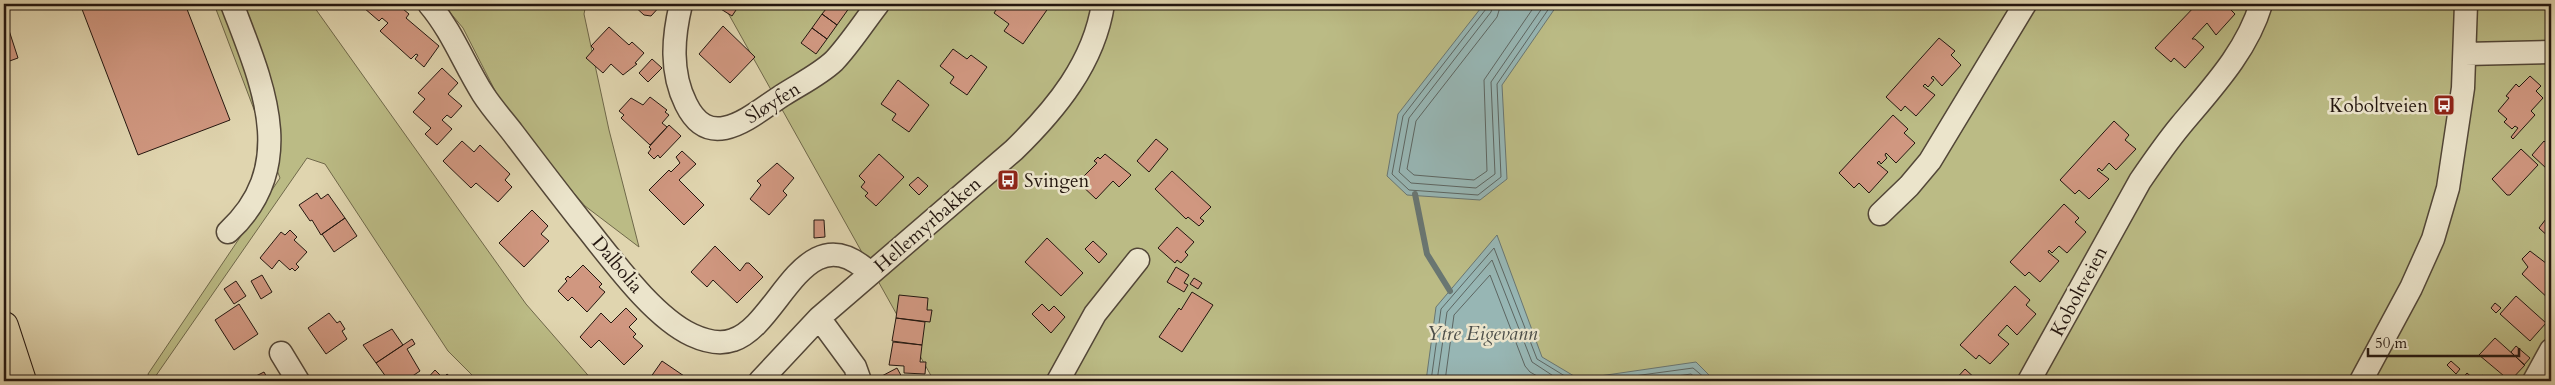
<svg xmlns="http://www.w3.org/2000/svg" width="2555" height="385" font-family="Cardo,serif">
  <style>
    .green { fill: #bbbb85; stroke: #6f684a }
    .water { fill: #97b6b4; stroke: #697672 }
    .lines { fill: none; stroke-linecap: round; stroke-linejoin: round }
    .shore { stroke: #5d6662; stroke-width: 1 }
    .stream { stroke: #697672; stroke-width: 6 }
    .building { fill: #d09780; stroke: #23160f }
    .minor-casing { stroke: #524637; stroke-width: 25 }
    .highway-casing { stroke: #23160f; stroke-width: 30 }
    .minor { stroke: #ebe4cb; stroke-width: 22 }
    .highway { stroke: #e0d5af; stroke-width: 28 }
    .labels { text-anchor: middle; stroke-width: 5; stroke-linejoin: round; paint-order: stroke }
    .street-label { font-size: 19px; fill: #23160f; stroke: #ebe4cb }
    .poi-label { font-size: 19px; fill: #23160f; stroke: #ebe4cb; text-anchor: end }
    .water-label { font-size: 20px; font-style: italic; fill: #4c4e49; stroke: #ebe4cb }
  </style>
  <rect width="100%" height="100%" fill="#e0d5af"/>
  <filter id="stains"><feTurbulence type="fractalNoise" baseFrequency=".004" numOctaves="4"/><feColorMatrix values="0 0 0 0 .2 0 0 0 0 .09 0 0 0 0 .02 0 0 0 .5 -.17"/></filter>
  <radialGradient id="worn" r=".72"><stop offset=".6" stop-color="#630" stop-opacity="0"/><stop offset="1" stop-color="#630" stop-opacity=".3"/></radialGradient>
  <path class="green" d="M214 4H312L526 304 593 381H478L448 351 325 164 307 158 155 377 156 381H150L148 374 280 178Z
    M443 4H586L584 14 609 130 639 247 585 206 508 116 463 28Z
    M723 4H2551V381H934Z"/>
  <path class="water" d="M1484 4H1558L1502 85 1507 179 1480 200 1407 195 1387 176 1398 114Z
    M1497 235 1542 357 1579 379 1696 362 1711 377V381H1426L1436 307Z"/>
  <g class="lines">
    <path class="shore" d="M1487 4 1486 9 1403 116 1392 174 1409 190 1478 195 1501 177 1497 84 1552 4
      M1493 4 1491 12 1409 118 1399 172 1411 183 1476 188 1495 174 1491 82 1545 4
      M1501 4 1497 17 1416 121 1407 169 1414 175 1474 180 1487 171 1484 80 1536 4
      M1431 381 1441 309 1494 248 1537 359 1573 381
      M1437 381 1447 312 1492 260 1532 362 1561 381
      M1445 381 1454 315 1490 275 1525 366 1530 372 1546 381
      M1597 381 1693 368 1705 378 1706 381
      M1642 381 1691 374 1700 381"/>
    <path class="stream" d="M1415 194 1427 254 1450 291"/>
  </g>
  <path class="building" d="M80 4H185L230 120 138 155Z
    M369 4H397L409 14 406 18 439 46 424 67 415 59 418 55 416 54 411 59 380 31 388 23 382 18 379 21 364 8Z
    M632 4H662L651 16 644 15Z
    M718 4H740L732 16 716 6Z
    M830 4H852L837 25 822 14Z
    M1000 4H1045L1049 7 1023 44 1004 31 1009 24 994 13Z
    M2197 4H2225L2235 14 2216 35 2207 23 2192 39H2195L2204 47 2185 68 2174 58 2171 62 2155 48Z
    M822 14 837 25 827 39 812 28Z
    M4 15 18 58 4 63Z
    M723 26 755 57 730 83 699 54Z
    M609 27 629 45 632 42 644 53 635 63 637 64 623 75 611 64 603 73 586 58 594 49 591 46Z
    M812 28 827 39 816 54 801 43Z
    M1939 38 1955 51 1951 55 1961 65 1942 86 1933 76 1931 78 1934 80 1928 87 1925 84 1923 86 1935 95 1916 116 1905 106 1901 111 1886 97Z
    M953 49 967 59 971 55 987 67 967 95 950 83 954 77 940 66Z
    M652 59 662 68 648 82 639 73Z
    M442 68 458 83 448 94 462 106 451 118 447 115 442 120 452 129 437 145 425 134 431 128 413 112 425 99 418 93Z
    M2530 76 2541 86 2536 91 2543 98 2531 111 2535 115 2513 139 2511 137 2518 128 2515 126 2512 129 2504 122 2507 119 2498 111 2509 98 2506 96 2516 84 2519 87Z
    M898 80 929 105 909 132 892 120 896 114 881 104Z
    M650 97 667 110 665 112 669 115 662 123 667 127 650 145 621 118 624 115 619 111 631 98 643 105Z
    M1893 115 1908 129 1904 133 1915 143 1896 163 1886 153 1885 155 1887 158 1881 164 1879 161 1877 163 1888 172 1869 193 1859 183 1854 188 1839 173Z
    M2114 121 2129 135 2125 140 2136 149 2116 170 2109 163 2102 171 2099 168 2097 170 2109 179 2089 199 2079 190 2075 194 2060 180Z
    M669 125 681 136 660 158 658 155 654 159 648 153 651 149 649 147Z
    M1156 139 1168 149 1149 172 1137 161Z
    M462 141 474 152 480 145 510 174 505 180 512 187 498 202 476 183 471 188 443 161Z
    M2544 141 2551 148V160L2547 169 2532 155Z
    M2521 149 2538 165 2510 195H2507L2492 179Z
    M682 151 696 164 679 180 704 205 684 225 649 190 669 170 671 172 680 163 676 157Z
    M879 154 904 177 876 206 865 196 868 193 861 187 865 182 859 176Z
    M1105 154 1131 175 1119 187 1113 181 1096 199 1078 182 1097 163 1094 161 1098 157 1100 159Z
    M777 163 794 178 783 191 787 195 769 215 750 199 761 185 757 181Z
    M1172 171 1211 207 1200 218 1204 221 1199 226 1188 217 1186 219 1155 189Z
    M918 177 928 186 919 195 909 185Z
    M317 193 321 199 328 194 345 218 321 235 312 220 310 221 299 205Z
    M2064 204 2079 218 2075 222 2086 232 2067 253 2059 246 2052 253 2049 250 2048 252 2059 261 2040 282 2029 272 2025 276 2010 262Z
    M532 210 548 226 541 234 549 241 524 267 499 243Z
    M2549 215H2551V239L2539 228Z
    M345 218 357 236 334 252 322 234Z
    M814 220H824L825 237 814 238Z
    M1177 227 1194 242 1185 252 1188 255 1181 263 1177 260 1175 263 1158 248Z
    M290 230 297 237 294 240 307 252 296 264 299 267 295 271 292 268 290 270 279 260 272 269 260 258 281 232 285 235Z
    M1047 238 1083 273 1061 296 1025 262Z
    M1093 241 1107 254 1099 263 1085 249Z
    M715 246 740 271 746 263H749L763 277 737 303 713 280 707 287 691 272Z
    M2530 251 2551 267V301L2522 274 2528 267 2522 259Z
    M583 265 602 284 599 287 605 292 587 312 572 297 568 301 558 291 567 281 565 279 568 276 570 278Z
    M1176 267 1189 275 1184 283 1188 285 1184 292 1167 282Z
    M262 275 272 292 261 299 251 281Z
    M1194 278 1202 283 1198 289 1190 284Z
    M236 281 246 296 234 304 224 289Z
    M2015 286 2030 300 2026 305 2036 314 2017 335 2007 325 1998 335 2009 344 1990 364 1979 355 1976 359 1960 345Z
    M1192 292 1213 305 1182 352 1159 337 1179 308 1181 310Z
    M899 295 928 298 927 310H932L930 322 896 318Z
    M2516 296 2546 323 2530 341 2500 314Z
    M2495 303 2501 308 2496 313 2491 308Z
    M239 304 258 334 234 350 215 320Z
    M1042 304 1049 311 1054 306 1065 317 1051 333 1032 314Z
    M626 308 637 319 629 327 636 334 633 337 643 346 624 365 599 340 591 348 580 337 601 313 611 323Z
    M329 313 337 323 340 321 345 329 342 331 347 339 326 354 308 328Z
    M896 318 925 322 922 345 892 341Z
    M392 329 403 345 376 363 363 345Z
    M2495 338 2525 365 2510 381 2479 355Z
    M412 339 415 344 407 349 420 371 405 381H389L376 363Z
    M893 342 922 345 920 362H926L925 374 904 373V366L889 365Z
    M2516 346 2530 358 2524 365 2511 352Z
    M662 361 687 378 685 381H648Z
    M2451 361 2460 369 2456 374 2447 365Z
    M897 368 904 381H883L880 377Z
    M1965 369 1978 381H1954Z
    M435 370 443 378 447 374 455 381H425Z
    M264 372 269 381H246Z
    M2467 373 2476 381H2460Z
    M2482 375 2489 381H2477Z
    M341 376 345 381H335Z"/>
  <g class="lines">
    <g class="minor-casing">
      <path id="minor" d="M429 4C452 31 464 64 483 94 492 108 503 120 513 133 535 162 557 191 580 220 609 255 651 316 692 335 705 341 719 345 733 340 780 325 804 211 870 273
        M681 4C673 37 670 72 686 104 711 155 753 114 783 95 800 84 819 75 834 61 850 44 864 22 878 4
        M2465 54 2551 52
        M1880 214 1909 186 1930 161 2025 4
        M228 232C301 165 261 81 232 4
        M819 318 855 367 860 381
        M281 353 298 381
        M760 381 819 318 1014 150C1056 109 1094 63 1103 4
        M1058 381 1095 314 1138 260
        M2029 381 2140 181C2153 162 2166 143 2181 125 2212 88 2247 51 2261 4
        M2361 381 2411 288 2433 239 2448 188 2463 88 2466 4
        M2534 381 2551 350"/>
    </g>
    <g class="highway-casing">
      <path id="highway" d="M4 326 22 381"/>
    </g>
    <use href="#minor" class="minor"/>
    <use href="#highway" class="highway"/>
  </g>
  <defs>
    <g id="bus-square" transform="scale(1.125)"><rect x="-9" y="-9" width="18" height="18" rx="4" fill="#8f2418" stroke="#ebe4cb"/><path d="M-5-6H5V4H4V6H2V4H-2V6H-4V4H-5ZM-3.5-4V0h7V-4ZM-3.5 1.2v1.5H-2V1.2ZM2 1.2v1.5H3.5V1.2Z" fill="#fff"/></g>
  </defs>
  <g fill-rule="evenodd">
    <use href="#bus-square" x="2444" y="105"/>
    <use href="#bus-square" x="1008" y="180"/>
  </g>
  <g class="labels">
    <g class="street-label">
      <text transform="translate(772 102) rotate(-32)" y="7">Sløyfen</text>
      <text transform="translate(927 224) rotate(-41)" y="7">Hellemyrbakken</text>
      <text transform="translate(618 264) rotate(50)" y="7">Dalbolia</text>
      <text transform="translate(2078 291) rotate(-62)" y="7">Koboltveien</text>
    </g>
    <g class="poi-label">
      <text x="2428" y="112">Koboltveien</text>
      <text x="1024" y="187" text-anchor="start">Svingen</text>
    </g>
    <g class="water-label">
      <text x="1482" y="340">Ytre Eigevann</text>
    </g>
  </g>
  <rect width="2555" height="385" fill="none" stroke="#e0d5af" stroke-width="20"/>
  <rect x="5" y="5" width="2545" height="375" fill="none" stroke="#23160f" stroke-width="2.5"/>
  <rect x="10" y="10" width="2535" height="365" fill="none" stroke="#23160f"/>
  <path d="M2368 348v8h151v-8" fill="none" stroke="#23160f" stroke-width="2.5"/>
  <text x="2375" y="348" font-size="15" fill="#23160f" stroke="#ebe4cb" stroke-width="4" paint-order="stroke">50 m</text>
  <rect width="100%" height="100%" filter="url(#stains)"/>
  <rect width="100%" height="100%" fill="url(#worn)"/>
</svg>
